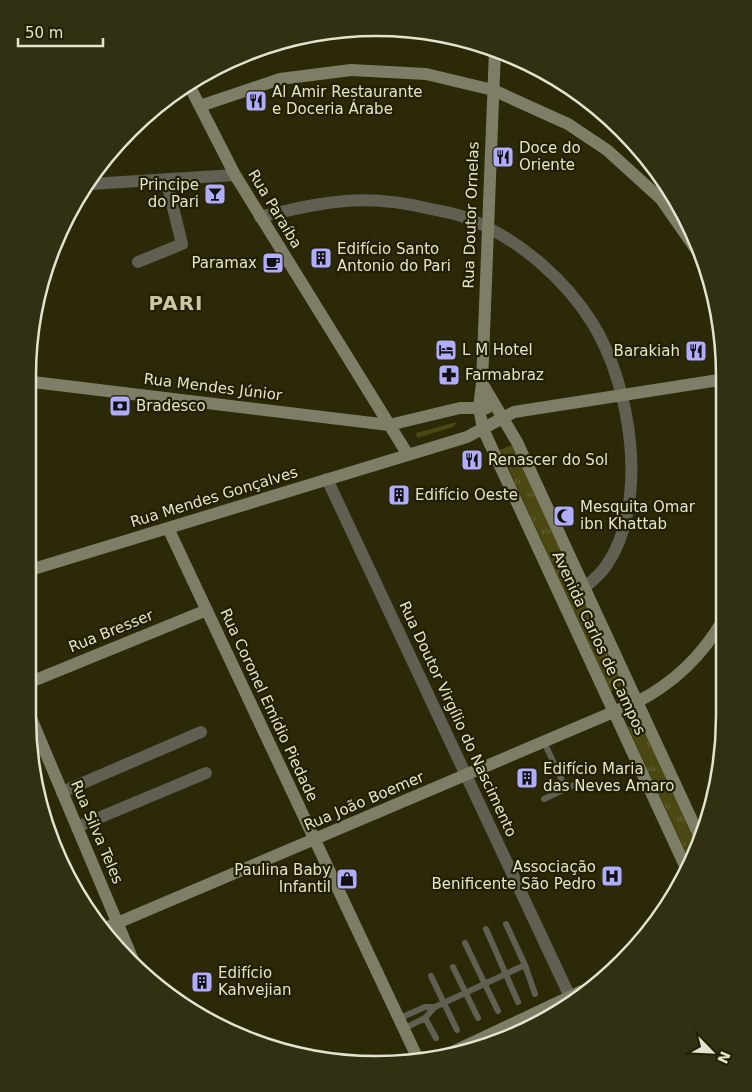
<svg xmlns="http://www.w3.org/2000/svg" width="752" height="1092" font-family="'DejaVu Sans',sans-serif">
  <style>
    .built { fill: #363309 }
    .grass { fill: url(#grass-tufts) }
    .park { fill: #4b4811 }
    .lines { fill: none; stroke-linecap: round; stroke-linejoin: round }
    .lane { stroke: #605f51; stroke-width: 6 }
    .street { stroke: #605f51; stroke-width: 12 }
    .secondary { stroke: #7e7e67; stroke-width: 12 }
    .labels { text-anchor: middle; stroke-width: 4.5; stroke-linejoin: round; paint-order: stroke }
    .poi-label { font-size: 15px; fill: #e3e3d0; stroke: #222001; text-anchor: start }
    .street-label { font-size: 15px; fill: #e3e3d0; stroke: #222001 }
    .district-label { font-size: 20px; font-weight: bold; letter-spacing: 1px; fill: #cac9a4; stroke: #222001 }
    .rim { fill: none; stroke: #e3e3d0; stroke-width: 2.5 }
  </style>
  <defs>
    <pattern id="grass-tufts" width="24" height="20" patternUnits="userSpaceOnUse" patternTransform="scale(1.25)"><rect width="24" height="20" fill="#4b4811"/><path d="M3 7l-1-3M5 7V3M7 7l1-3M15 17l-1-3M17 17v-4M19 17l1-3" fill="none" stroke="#656233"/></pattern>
  </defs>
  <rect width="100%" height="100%" fill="#2c2909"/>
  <path class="built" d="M618 864 625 880 607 889 599 873Z"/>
  <path class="grass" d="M512 445 623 685 611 691 500 450Z
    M640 722 698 849 691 863 628 727Z"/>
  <path class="park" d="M457 422 453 427 417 438 416 433Z"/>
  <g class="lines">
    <path class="lane" d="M544 742 566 789
      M544 799 574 785
      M486 929 518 1002
      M465 943 498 1011
      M525 965 535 994
      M453 967 478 1018
      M431 976 457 1030
      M400 1018 425 1007H435
      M425 1018 436 1038
      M405 1028 425 1018 435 1007 525 965 506 924"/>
    <path class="street" d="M91 184 235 175
      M260 217C326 201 364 193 431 209 445 212 459 214 472 220 521 241 565 279 593 324 631 386 650 503 606 566 600 575 592 581 584 588
      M138 262 182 244 166 179
      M327 479 571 999
      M62 792 201 732
      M77 827 206 773"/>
    <path class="secondary" d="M495 50 482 383 479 408 483 429 687 870
      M188 83 235 175 408 455
      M200 106 280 79 351 70 426 74 493 90 568 124 607 150 661 199 700 255
      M33 382 389 425 460 408H487
      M482 383 517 442 701 840
      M168 528 418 1059
      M30 570 467 437 514 412 719 380
      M28 683 207 610
      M28 711 136 967
      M103 929 637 702C674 683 702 656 723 620
      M440 1058 582 991"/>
  </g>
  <defs>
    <g id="restaurant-square" transform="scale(1.125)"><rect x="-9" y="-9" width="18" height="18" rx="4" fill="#b0adfa" stroke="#222001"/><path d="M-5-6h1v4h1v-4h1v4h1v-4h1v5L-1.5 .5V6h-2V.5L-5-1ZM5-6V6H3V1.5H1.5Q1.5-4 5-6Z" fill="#111"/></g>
    <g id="bar-square" transform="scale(1.125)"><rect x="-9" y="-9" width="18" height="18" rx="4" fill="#b0adfa" stroke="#222001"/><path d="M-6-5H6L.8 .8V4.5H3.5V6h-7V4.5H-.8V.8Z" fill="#111"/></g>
    <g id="building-square" transform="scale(1.125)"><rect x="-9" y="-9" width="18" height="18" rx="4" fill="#b0adfa" stroke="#222001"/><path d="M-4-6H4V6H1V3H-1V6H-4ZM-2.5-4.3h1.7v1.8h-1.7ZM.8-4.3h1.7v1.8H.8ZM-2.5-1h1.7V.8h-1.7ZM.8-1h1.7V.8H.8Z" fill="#111"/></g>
    <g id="cafe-square" transform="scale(1.125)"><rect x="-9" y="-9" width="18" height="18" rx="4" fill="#b0adfa" stroke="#222001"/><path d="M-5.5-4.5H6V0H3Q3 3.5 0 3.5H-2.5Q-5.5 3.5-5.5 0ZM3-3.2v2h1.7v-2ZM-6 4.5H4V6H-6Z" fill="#111"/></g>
    <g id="hotel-square" transform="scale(1.125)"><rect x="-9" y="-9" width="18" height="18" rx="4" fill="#b0adfa" stroke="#222001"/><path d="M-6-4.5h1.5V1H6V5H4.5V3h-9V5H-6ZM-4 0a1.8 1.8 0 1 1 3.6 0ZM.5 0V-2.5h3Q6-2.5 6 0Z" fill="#111"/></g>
    <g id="pharmacy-square" transform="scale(1.125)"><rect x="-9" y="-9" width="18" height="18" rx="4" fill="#b0adfa" stroke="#222001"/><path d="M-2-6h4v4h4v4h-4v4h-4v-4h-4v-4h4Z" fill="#111"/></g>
    <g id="bank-square" transform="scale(1.125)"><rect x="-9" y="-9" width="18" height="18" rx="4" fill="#b0adfa" stroke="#222001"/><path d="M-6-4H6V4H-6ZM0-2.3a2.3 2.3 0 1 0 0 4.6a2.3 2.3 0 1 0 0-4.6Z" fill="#111"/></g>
    <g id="mosque-square" transform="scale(1.125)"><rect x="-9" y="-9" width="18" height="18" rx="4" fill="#b0adfa" stroke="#222001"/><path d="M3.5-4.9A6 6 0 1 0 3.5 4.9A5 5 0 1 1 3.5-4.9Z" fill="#111"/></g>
    <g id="hospital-square" transform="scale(1.125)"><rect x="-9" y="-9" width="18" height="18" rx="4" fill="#b0adfa" stroke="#222001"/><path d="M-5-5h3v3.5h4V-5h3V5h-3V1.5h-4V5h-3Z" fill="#111"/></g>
    <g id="shop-square" transform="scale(1.125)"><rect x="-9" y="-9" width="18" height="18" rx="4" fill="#b0adfa" stroke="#222001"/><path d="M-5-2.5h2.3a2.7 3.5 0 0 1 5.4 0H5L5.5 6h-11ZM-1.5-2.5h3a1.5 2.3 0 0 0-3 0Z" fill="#111"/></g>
  </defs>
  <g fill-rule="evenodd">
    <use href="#restaurant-square" x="256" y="101"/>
    <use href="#restaurant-square" x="503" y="157"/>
    <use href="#bar-square" x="215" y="194"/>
    <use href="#building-square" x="321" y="258"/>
    <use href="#cafe-square" x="273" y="263"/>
    <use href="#hotel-square" x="446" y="350"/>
    <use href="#restaurant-square" x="696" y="351"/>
    <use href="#pharmacy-square" x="449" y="375"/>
    <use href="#bank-square" x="120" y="406"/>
    <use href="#restaurant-square" x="472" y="460"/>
    <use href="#building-square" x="399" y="495"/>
    <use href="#mosque-square" x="564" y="516"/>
    <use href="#building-square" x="527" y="778"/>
    <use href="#hospital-square" x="612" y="876"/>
    <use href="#shop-square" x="347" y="879"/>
    <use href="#building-square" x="202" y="982"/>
  </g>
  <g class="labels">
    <g class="poi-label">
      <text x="272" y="97">Al Amir Restaurante<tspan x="272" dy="17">e Doceria Árabe</tspan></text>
      <text x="519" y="153">Doce do<tspan x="519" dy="17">Oriente</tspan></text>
      <text x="199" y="190" text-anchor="end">Principe<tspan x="199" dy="17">do Pari</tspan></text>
      <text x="337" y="254">Edifício Santo<tspan x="337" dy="17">Antonio do Pari</tspan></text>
      <text x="257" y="268" text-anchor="end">Paramax</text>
      <text x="462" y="355">L M Hotel</text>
      <text x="680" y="356" text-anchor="end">Barakiah</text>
      <text x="465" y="380">Farmabraz</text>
      <text x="136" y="411">Bradesco</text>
      <text x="488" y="465">Renascer do Sol</text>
      <text x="415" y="500">Edifício Oeste</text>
      <text x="580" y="512">Mesquita Omar<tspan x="580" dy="17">ibn Khattab</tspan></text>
      <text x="543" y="774">Edifício Maria<tspan x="543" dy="17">das Neves Amaro</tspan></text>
      <text x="596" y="872" text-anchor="end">Associação<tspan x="596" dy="17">Benificente São Pedro</tspan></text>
      <text x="331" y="875" text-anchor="end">Paulina Baby<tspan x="331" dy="17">Infantil</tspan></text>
      <text x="218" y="978">Edifício<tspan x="218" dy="17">Kahvejian</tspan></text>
    </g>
    <g class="street-label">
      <text transform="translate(275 209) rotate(59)" y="5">Rua Paraíba</text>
      <text transform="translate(471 215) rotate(-88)" y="5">Rua Doutor Ornelas</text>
      <text transform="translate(213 387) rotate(7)" y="5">Rua Mendes Júnior</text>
      <text transform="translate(214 497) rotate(-17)" y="5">Rua Mendes Gonçalves</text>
      <text transform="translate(111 631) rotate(-22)" y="5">Rua Bresser</text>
      <text transform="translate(599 643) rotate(65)" y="5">Avenida Carlos de Campos</text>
      <text transform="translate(269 705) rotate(65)" y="5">Rua Coronel Emídio Piedade</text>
      <text transform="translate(458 719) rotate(65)" y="5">Rua Doutor Virgílio do Nascimento</text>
      <text transform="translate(364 801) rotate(-23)" y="5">Rua João Boemer</text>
      <text transform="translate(97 832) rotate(67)" y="5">Rua Silva Teles</text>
    </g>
    <g class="district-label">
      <text x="176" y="310">PARI</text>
    </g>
  </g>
  <path d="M0 0H752V1092H0ZM376 36H376A340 340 0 0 1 716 376V716A340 340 0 0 1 376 1056H376A340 340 0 0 1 36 716V376A340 340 0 0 1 376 36Z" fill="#313012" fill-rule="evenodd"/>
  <path class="rim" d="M376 36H376A340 340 0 0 1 716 376V716A340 340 0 0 1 376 1056H376A340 340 0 0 1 36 716V376A340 340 0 0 1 376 36Z"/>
  <g transform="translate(712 1052) rotate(114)" stroke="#222001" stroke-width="4" paint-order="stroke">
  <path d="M0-4L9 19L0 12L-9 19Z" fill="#e3e3d0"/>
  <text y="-8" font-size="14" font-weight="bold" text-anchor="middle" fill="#e3e3d0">N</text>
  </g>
  <path d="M18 38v8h85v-8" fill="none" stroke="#e3e3d0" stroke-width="2.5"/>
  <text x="25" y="38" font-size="15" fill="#e3e3d0" stroke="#222001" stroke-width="4" paint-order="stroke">50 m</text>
</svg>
